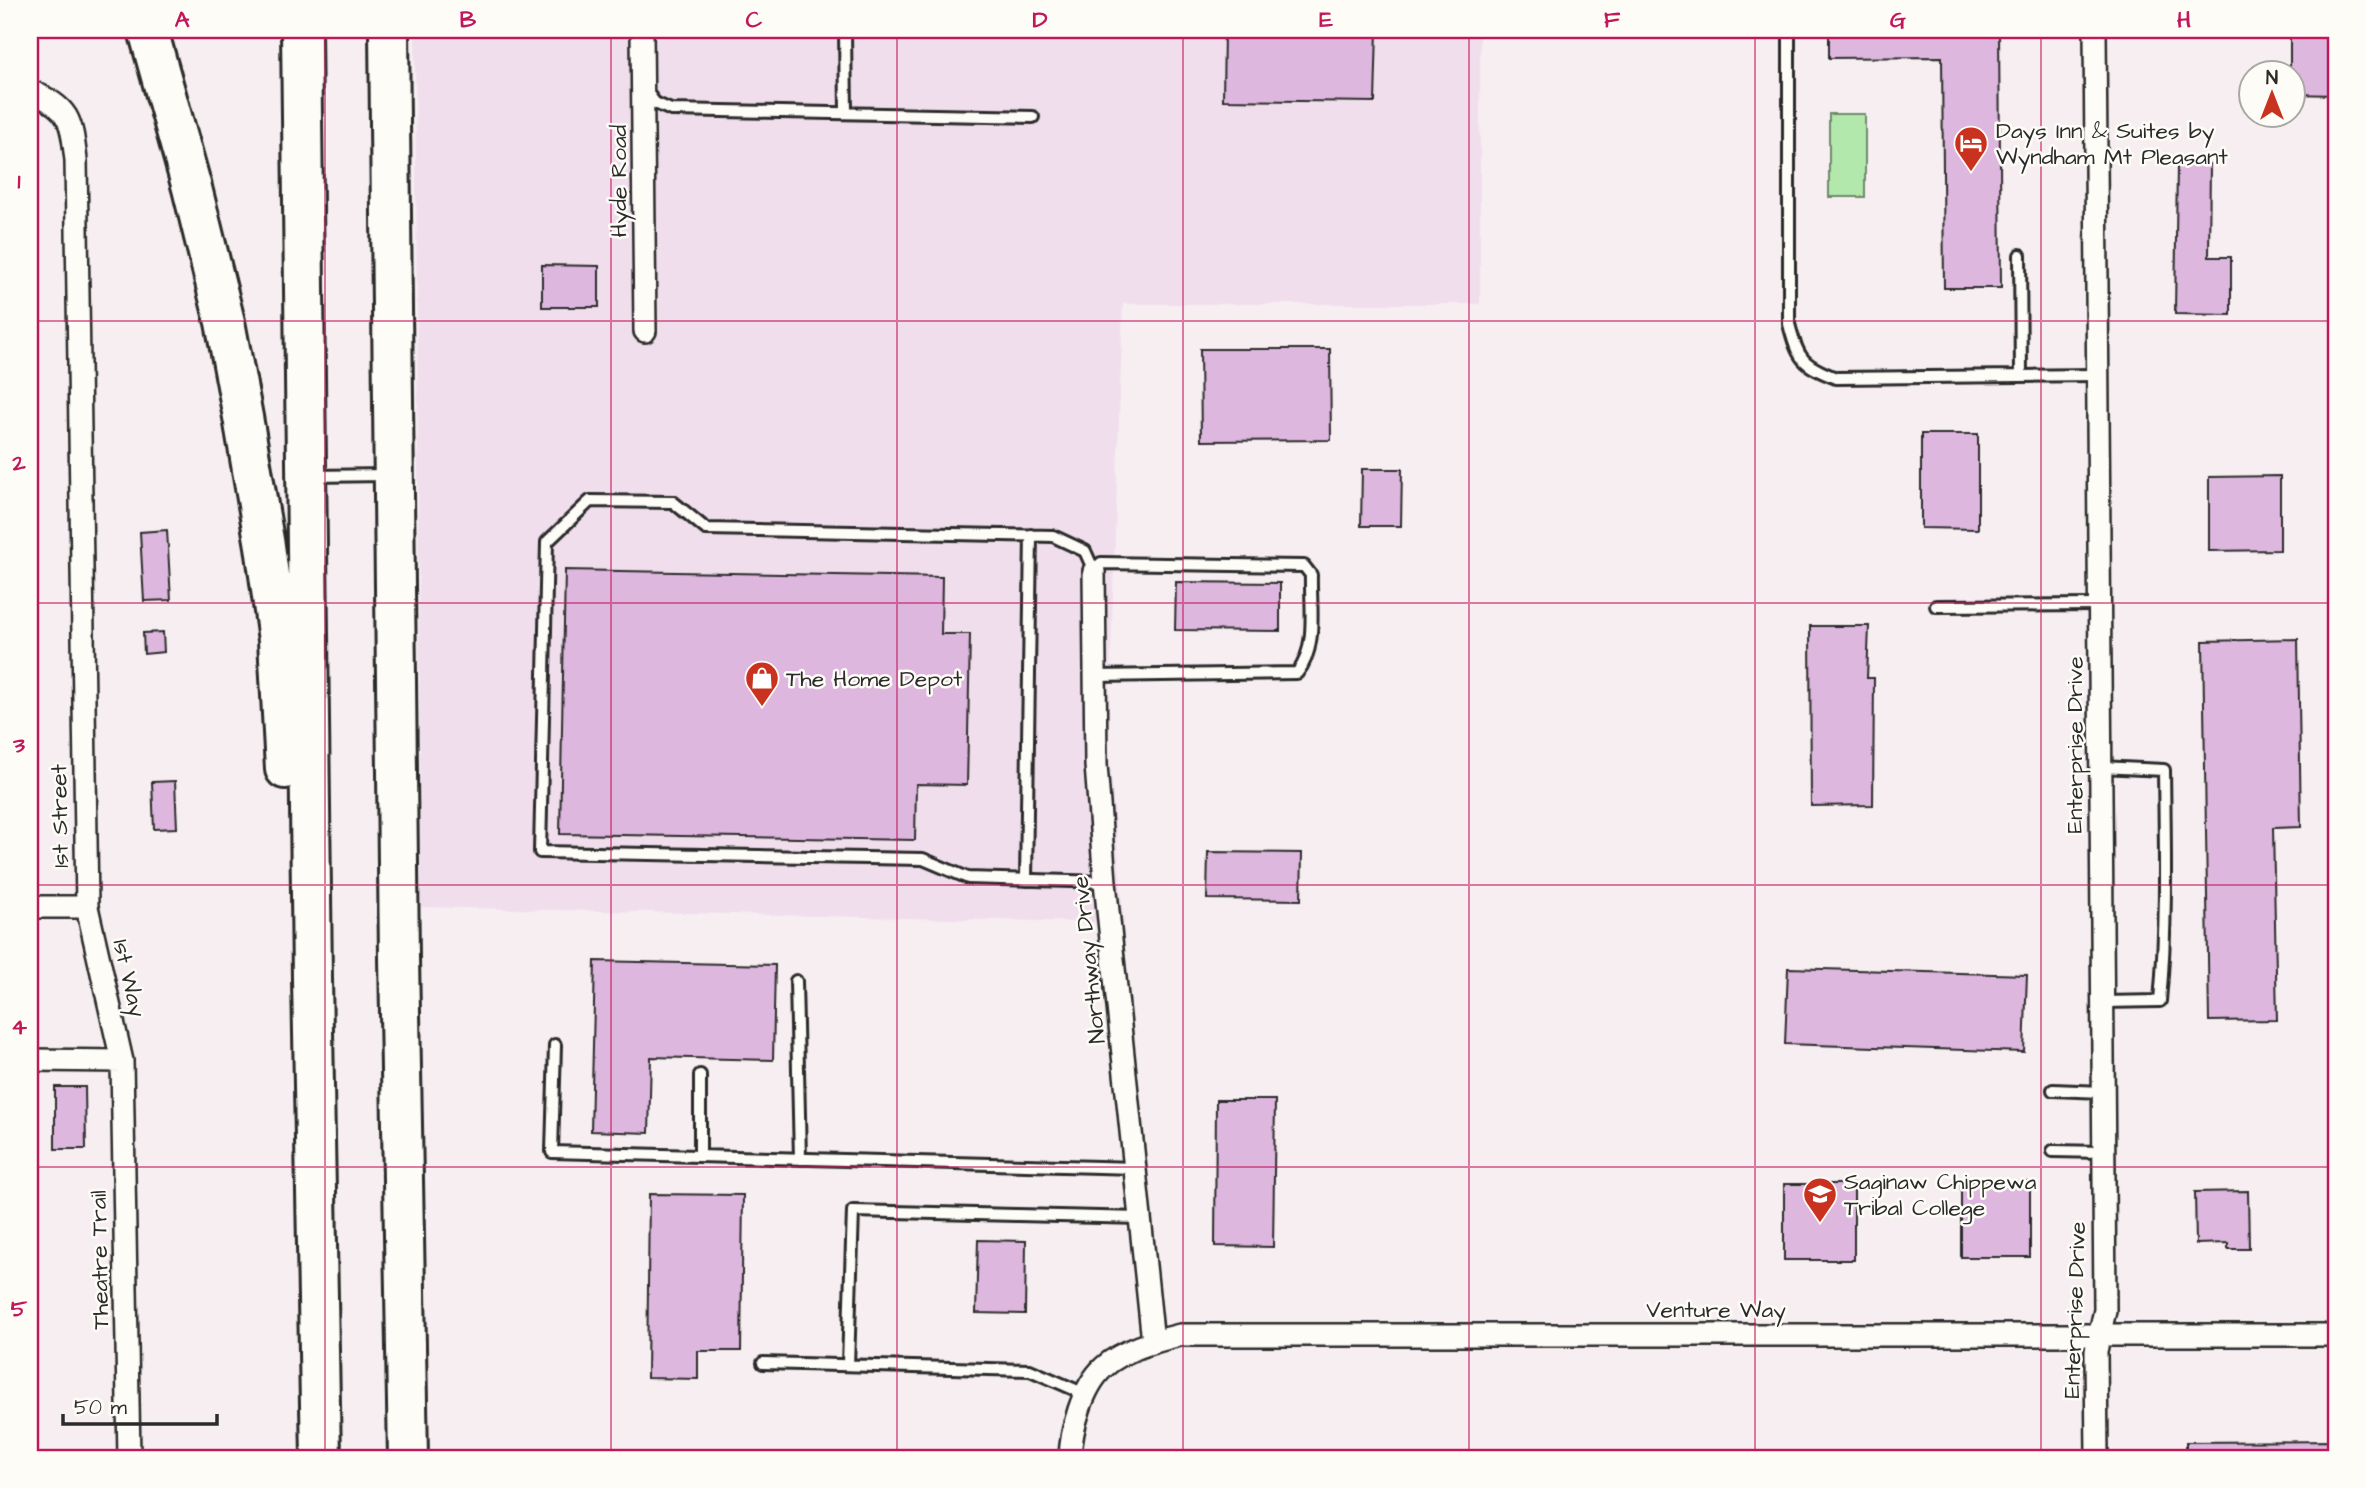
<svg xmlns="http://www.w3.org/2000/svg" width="2366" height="1488" font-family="'Architects Daughter',sans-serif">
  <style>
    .built { fill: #f0deec }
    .green { fill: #b2e8ab; stroke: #6e8a6b; stroke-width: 2 }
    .building { fill: #deb7df; stroke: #2b2b2b; stroke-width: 2 }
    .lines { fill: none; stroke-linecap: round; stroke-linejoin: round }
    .lane-casing { stroke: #2b2b2b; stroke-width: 16 }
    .street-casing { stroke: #2b2b2b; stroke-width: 26 }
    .highway-casing { stroke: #2b2b2b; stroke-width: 44 }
    .lane { stroke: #fdfcf7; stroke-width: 10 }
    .street { stroke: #fdfcf7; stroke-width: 21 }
    .highway { stroke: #fdfcf7; stroke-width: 38 }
    .grid { fill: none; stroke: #c2185b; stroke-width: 2; stroke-opacity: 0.55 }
    .labels { text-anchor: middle; stroke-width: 5; stroke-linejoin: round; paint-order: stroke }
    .poi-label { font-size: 23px; fill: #2b2b2b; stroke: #fdfcf7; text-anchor: start }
    .street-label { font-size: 23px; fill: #2b2b2b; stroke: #fdfcf7 }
    .neatline { fill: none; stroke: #c2185b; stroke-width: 2.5 }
    .grid-label { font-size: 23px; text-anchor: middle; font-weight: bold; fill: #c2185b }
  </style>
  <rect width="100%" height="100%" fill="#f7eef2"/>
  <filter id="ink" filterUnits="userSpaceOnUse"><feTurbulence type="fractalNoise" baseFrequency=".0143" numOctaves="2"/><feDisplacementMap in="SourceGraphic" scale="14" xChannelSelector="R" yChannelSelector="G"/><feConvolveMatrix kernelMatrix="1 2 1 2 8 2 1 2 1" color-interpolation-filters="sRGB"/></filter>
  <g filter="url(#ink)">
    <path class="built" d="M415 30H1480V304H1123L1108 739 1124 923 421 907Z"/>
    <path class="green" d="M1829 114H1865V197H1829Z"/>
    <path class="building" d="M1224 30H1377L1375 102 1223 100Z
      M1829 30H1999L2001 288H1944L1942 57 1829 58Z
      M2290 30H2336V95L2292 94V74H2290Z
      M2177 164H2210L2209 257H2231V315L2175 314Z
      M542 265 599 266V307H542Z
      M1200 349H1330L1331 440 1201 441Z
      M1921 434H1978V529L1921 528Z
      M1362 469H1402L1401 526H1361Z
      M2280 476V550L2209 551V477Z
      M167 530 171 600 144 601 140 532Z
      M565 570 942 577 941 634H970L967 785 916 784 915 840 560 834Z
      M1176 582 1280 583V631L1175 630Z
      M1810 626H1869L1867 678H1874L1873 805 1811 806Z
      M163 632 164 652 144 654 143 633Z
      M2298 639 2301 827 2273 828 2277 1020 2209 1021 2203 641Z
      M175 781 177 828 154 829 152 782Z
      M1208 852 1302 853 1301 900 1207 899Z
      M595 961 775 965 773 1060 651 1057 649 1133 591 1131Z
      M1788 968 2027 975 2024 1052 1785 1044Z
      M55 1087H85L86 1149H55Z
      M1216 1100H1275L1273 1247 1215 1246Z
      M1961 1182H2030V1257H1961Z
      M1784 1184H1854V1260H1784Z
      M2248 1191 2249 1249H2228V1243L2196 1244 2195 1192Z
      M649 1194 743 1195 741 1351H698V1379L647 1378Z
      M978 1240 1026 1241 1025 1314 976 1313Z
      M2336 1441V1458H2186V1442Z"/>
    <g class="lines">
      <g class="lane-casing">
        <path id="lane" d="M845 30 846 113
          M1789 30V324C1798 359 1802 365 1836 378L2097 375
          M645 90 655 103 671 110 1033 117
          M2020 255 2021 376
          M312 476 387 475
          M1936 606 2099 605
          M1095 676 1297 673C1318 648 1310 606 1311 575L1304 566 1101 563 1094 571 1085 551 1053 536 706 529 673 502 590 501 547 542 540 852 923 859 968 878 1105 882
          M2100 767 2164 770C2165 847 2167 924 2160 1001L2102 1002
          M1026 880 1031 535
          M796 981 800 1159
          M555 1045 552 1152 1136 1168
          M2053 1090 2103 1092
          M2053 1151 2103 1152
          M700 1156V1075
          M763 1363 1030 1370 1085 1394
          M848 1365 853 1211 1141 1218"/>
      </g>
      <g class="street-casing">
        <path id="street" d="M642 30 645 331
          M2095 30 2105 1310 2096 1351 2097 1458
          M30 91C70 108 71 119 76 160L87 907 122 1061 129 1458
          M1094 571 1096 765 1105 882 1153 1342
          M30 907H87
          M30 1060 122 1061
          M1070 1458C1071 1430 1082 1387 1104 1367 1122 1350 1156 1341 1180 1335H2336"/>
      </g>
      <g class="highway-casing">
        <path id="highway" d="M148 30 192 188 225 322 243 417 265 546 278 640 285 769
          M301 30 312 979 321 1458
          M389 30 399 958 408 1458"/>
      </g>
      <use href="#lane" class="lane"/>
      <use href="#street" class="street"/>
      <use href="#highway" class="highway"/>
    </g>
  </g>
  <path class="grid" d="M325 30V1458M611 30V1458M897 30V1458M1183 30V1458M1469 30V1458M1755 30V1458M2041 30V1458M30 321H2336M30 603H2336M30 885H2336M30 1167H2336"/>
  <defs>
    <g id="hotel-pin" transform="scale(1.75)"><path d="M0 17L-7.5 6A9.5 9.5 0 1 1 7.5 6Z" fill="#c8321e" stroke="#fdfcf7"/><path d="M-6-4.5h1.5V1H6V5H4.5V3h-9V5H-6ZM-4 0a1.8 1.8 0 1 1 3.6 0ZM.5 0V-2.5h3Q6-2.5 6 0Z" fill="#fff"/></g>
    <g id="shop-pin" transform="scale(1.75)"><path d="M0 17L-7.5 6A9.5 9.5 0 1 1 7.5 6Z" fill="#c8321e" stroke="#fdfcf7"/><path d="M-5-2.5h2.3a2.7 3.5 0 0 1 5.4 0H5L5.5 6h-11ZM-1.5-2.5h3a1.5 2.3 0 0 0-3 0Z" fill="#fff"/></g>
    <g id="school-pin" transform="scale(1.75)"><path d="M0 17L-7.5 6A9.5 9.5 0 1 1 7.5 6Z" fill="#c8321e" stroke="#fdfcf7"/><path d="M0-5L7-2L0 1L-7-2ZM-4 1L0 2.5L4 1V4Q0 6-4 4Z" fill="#fff"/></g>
  </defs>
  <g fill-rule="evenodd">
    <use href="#hotel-pin" x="1971" y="143"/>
    <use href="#shop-pin" x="762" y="678"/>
    <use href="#school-pin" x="1820" y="1194"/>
  </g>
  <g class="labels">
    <g class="poi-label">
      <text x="1996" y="138">Days Inn &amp; Suites by<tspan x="1996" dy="26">Wyndham Mt Pleasant</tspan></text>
      <text x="786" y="686">The Home Depot</text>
      <text x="1844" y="1189">Saginaw Chippewa<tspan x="1844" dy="26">Tribal College</tspan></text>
    </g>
    <g class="street-label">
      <text transform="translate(618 181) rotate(-90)" y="8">Hyde Road</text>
      <text transform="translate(2074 745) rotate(-90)" y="8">Enterprise Drive</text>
      <text transform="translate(59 816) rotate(-91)" y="8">1st Street</text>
      <text transform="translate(1088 960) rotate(-96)" y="8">Northway Drive</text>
      <text transform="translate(130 978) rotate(77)" y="8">1st Way</text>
      <text transform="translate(99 1260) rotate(-91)" y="8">Theatre Trail</text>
      <text x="1716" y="1317">Venture Way</text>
      <text transform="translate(2074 1310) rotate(-88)" y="8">Enterprise Drive</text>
    </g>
  </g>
  <rect width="2366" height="1488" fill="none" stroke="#fdfcf7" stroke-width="77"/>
  <g transform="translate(2272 94)"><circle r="33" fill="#fdfcf7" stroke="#a9a8a5" stroke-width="2"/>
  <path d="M0-5L12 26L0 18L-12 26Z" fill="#c8321e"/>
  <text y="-10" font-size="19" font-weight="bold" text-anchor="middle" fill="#2b2b2b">N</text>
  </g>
  <path d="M63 1414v10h154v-10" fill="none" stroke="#2b2b2b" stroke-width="3.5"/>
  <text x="74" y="1414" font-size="21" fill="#2b2b2b" stroke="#fdfcf7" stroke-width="5" paint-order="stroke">50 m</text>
  <rect x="38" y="38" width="2290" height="1412" class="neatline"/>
  <g class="grid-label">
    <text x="182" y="27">A</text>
    <text x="468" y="27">B</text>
    <text x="754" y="27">C</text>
    <text x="1040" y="27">D</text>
    <text x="1326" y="27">E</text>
    <text x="1612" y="27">F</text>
    <text x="1898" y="27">G</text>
    <text x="2184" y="27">H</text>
    <text x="19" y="188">1</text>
    <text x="19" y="470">2</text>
    <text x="19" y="752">3</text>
    <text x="19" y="1034">4</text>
    <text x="19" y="1316">5</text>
  </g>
</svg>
